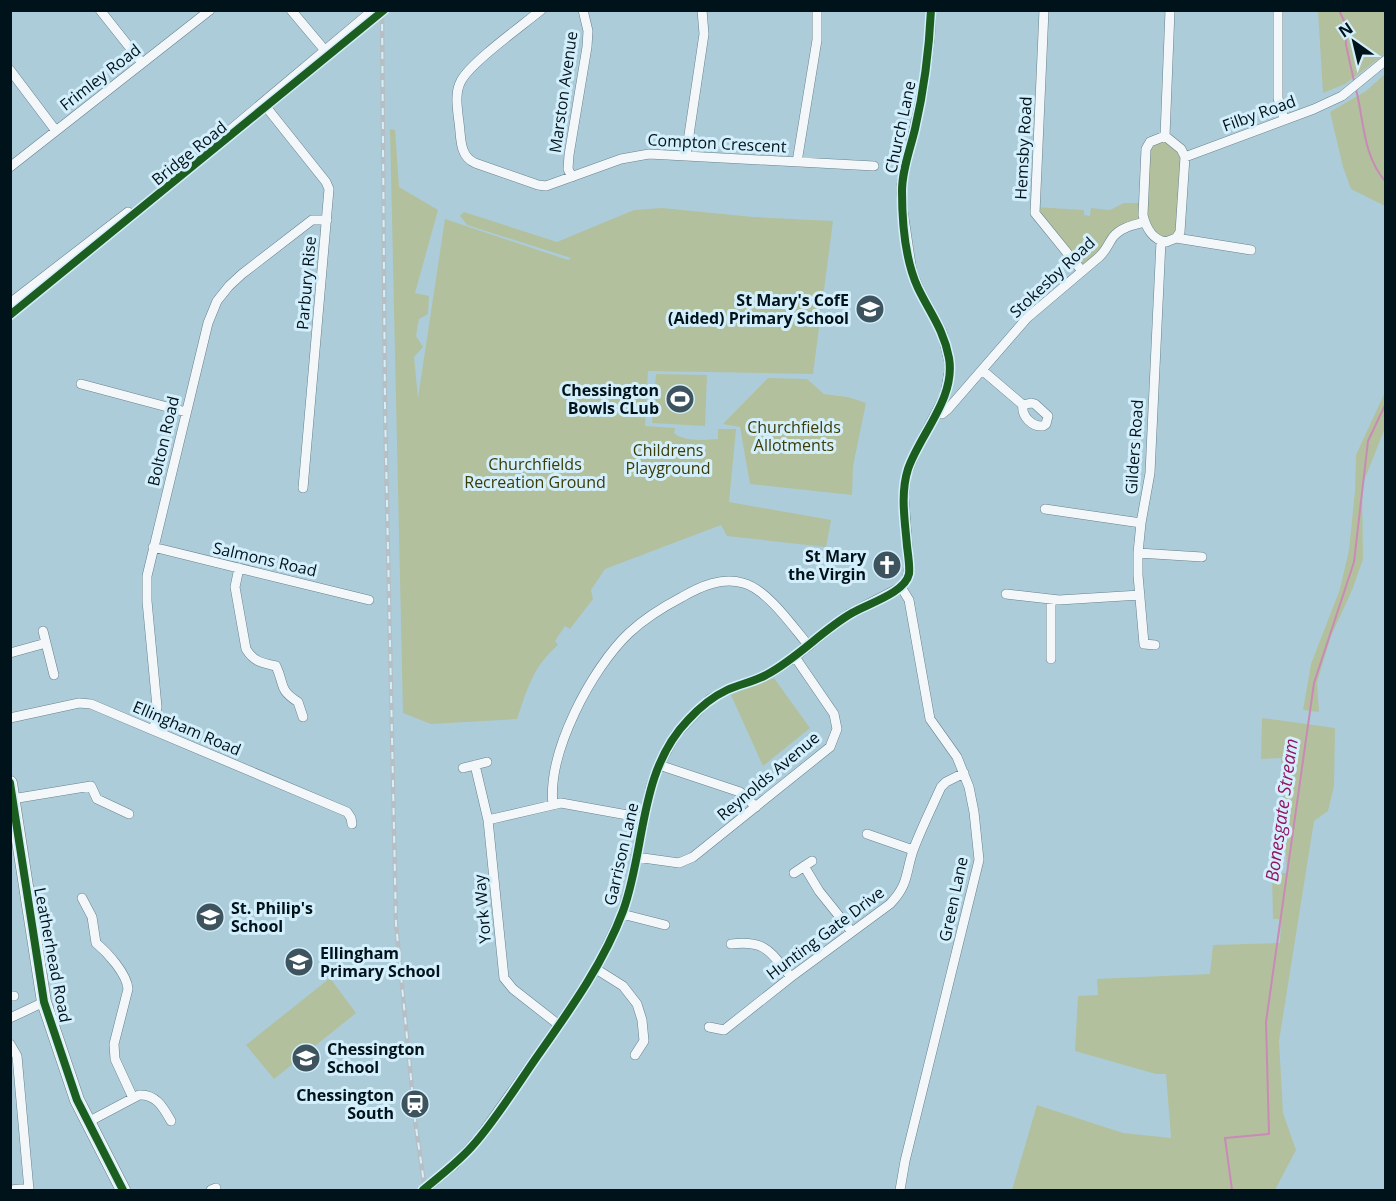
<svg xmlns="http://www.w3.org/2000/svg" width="1396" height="1201" font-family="'Open Sans',sans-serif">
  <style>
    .green { fill: #b2c09e }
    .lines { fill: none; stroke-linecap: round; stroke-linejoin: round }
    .stream { stroke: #ca8ab6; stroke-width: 2 }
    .minor-casing { stroke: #68818b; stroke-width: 10 }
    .highway-casing { stroke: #68818b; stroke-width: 15 }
    .minor { stroke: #f3f7f9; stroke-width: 9 }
    .highway { stroke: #f3f7f9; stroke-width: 14 }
    .rail-casing { stroke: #b6bfc3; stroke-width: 4.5 }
    .rail { stroke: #d4effc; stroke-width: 2; stroke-dasharray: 7; stroke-linecap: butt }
    .minor-bridge-casing { stroke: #68818b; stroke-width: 10; stroke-linecap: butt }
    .minor-bridge { stroke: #f3f7f9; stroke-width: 9 }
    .cycleway-casing { stroke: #d4effc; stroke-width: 11 }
    .cycleway { stroke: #1b5e20; stroke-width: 8 }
    .labels { text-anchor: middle; stroke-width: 6; stroke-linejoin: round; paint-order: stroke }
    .street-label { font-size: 16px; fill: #00121a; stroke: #d4effc }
    .poi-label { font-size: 16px; font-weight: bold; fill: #00121a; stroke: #d4effc; text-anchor: end }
    .park-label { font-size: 16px; fill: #3c3b05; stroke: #d4effc }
    .water-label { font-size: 18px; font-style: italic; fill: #941365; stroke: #d4effc }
  </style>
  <rect width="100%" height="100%" fill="#adccda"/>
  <path class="green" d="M1318 11H1385V54L1345 84 1323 93Z
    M1385 74V206L1351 189 1343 167 1330 112 1366 91Z
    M390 129 395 130 399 187 438 210 415 293 429 296 428 314 419 319 416 336 423 347 414 357 418 398 445 219 568 260 571 258 467 225 460 216 464 212 557 242 634 210 662 208 753 217 833 221 813 374 648 371 645 426 675 428 674 433C684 442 705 440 718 439V429H736L729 502 831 520 826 547 727 536 721 525 605 569 591 590 593 599 570 629 565 626 555 641 558 645C532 668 528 688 517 719L431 724 403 713Z
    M1158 137 1181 149 1180 232 1166 242 1145 222 1124 228 1082 271 1035 207 1084 210V215L1090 216 1091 208 1110 210 1124 203H1143L1146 149Z
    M656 374 707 375 705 426 652 423Z
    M768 378 807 379 824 394 848 397 866 403 853 466 852 495 750 484 740 427 723 424Z
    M1385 392V428L1362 486 1363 559 1353 588 1331 636 1317 682 1319 712 1303 710 1311 664 1340 589 1349 550 1355 491 1356 455Z
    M774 678 810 728 763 766 731 695Z
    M1262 718 1335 728 1334 786 1328 811 1314 821 1279 1041 1283 1113 1296 1150 1275 1190H1012L1037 1105 1123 1133 1171 1138 1166 1074H1156L1075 1051 1078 996 1098 995 1097 979 1210 974 1213 945 1280 943 1281 919H1273L1272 873H1287L1281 758 1261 759Z
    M330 978 356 1013 274 1079 246 1045Z"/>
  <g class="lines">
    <path class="stream" d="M1339 10 1345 23 1346 45 1354 81
      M1356 89C1364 121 1363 157 1386 182
      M1232 1190 1225 1138 1269 1134 1266 1022 1314 683 1354 562 1368 441 1386 403"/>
    <g class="minor-casing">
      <path id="minor" d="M100 10 142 63
        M291 10 328 54
        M541 10C523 25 470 63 461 81 453 95 459 116 460 132 461 144 462 157 475 163L538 185 546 186 621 159 649 154 874 166
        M1044 10 1035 213 1082 271
        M1278 10V98L1284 119
        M10 70 56 131
        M263 103 326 182 329 189 303 488
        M230 130 373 10
        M1165 136 1181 149 1185 157 1180 232 1176 238 1166 242C1153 240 1146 228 1143 215L1146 149 1150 142Z
        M1165 136 1170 10
        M686 155 704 34 702 10
        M1185 157 1314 109 1342 96 1386 60
        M797 162 817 40V10
        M10 167 210 10
        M572 177 568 169 569 155 587 47 588 31 583 10
        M1176 238 1251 250
        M10 303 128 212
        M10 315 384 10
        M982 370 1023 405
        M81 384 186 412
        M1031 403 1035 404 1048 416 1046 424 1043 426C1032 427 1021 416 1023 405Z
        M936 412 942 414 948 409 1027 318 1099 257C1106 251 1108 244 1113 237 1121 227 1134 225 1145 222
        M1045 509 1141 523
        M153 547 369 600
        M1138 553 1202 557
        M239 568 235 587 246 649C254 662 262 663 276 666 285 685 278 689 298 702L303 717
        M1006 594 1059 600 1140 595
        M1051 600V659
        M43 631 54 675
        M1155 645 1144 644 1138 575V553L1141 523 1150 473 1161 241
        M10 653 46 643
        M10 718 79 703 91 704 347 812 351 818 352 824
        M154 730 157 707 147 601V576L208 323 217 301 229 286 242 274 312 220H327
        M475 765 488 820 504 978 513 989 559 1025
        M659 765 740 792 756 807
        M463 768 487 762
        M12 799 91 786 97 799 129 814
        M553 805C547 752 592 668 629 633 645 618 663 607 682 597 701 586 722 577 743 583 767 589 793 627 809 646
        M488 820 561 803 644 818
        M867 834 913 850
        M636 857 679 863 693 857 830 747 837 729 834 714 795 657
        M804 866 819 891 852 932
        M794 873 812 861
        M82 898 92 917 96 943C108 953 127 974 128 989L114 1044 115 1059 133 1098
        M622 914 665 925
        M731 944C767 940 770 952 791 977
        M596 969 623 986 637 1004 642 1020 644 1041 635 1055
        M10 996H14
        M10 1018 44 1002
        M709 1027 724 1030 791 977 890 904C910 883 905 872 914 848 922 827 932 807 941 787L946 782 964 773
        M10 1044 17 1056 29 1190
        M88 1122 139 1095C156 1094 163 1107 171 1121
        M436 1180 454 1165 479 1138 559 1025 596 969 622 914 631 884 651 786 659 765 676 734 710 699 725 691 763 677 795 657 833 626 849 614 901 587 907 579 909 567 904 497 906 475 916 451 945 395 950 366 942 332 920 291 912 272 903 211 901 187 923 90 930 37 931 10
        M11 1190 29 1188
        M211 1190 216 1188
        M900 1190 905 1161 979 860 974 812 969 787 957 757 930 719 909 600 901 587"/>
    </g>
    <g class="highway-casing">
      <path id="highway" d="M10 783 44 1002 77 1100 123 1190"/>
    </g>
    <use href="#minor" class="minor"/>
    <use href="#highway" class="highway"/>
    <g class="rail-casing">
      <path id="rail" d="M382 10 385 409 396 924 415 1120 425 1190"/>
    </g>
    <use href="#rail" class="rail"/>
    <g class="minor-bridge-casing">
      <path id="minor-bridge" d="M423 1190 436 1180"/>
    </g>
    <use href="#minor-bridge" class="minor-bridge"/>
    <g class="cycleway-casing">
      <path id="cycleway" d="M10 315 384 10
        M10 783 44 1002 77 1100 123 1190
        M423 1190C441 1175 460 1161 475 1143 499 1115 519 1082 541 1051 572 1007 604 962 623 911 646 848 638 772 688 720 699 708 712 697 727 690 739 684 754 682 766 675 798 658 821 631 852 613 867 604 905 593 909 574 910 566 908 555 907 546 905 521 900 494 908 469 920 434 956 398 949 358 944 330 930 313 918 288 905 260 902 222 902 191 902 170 910 150 915 129 924 90 929 51 931 10"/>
    </g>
    <use href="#cycleway" class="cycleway"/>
  </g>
  <defs>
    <g id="school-disc" transform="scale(1.5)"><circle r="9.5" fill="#3d535d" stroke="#d4effc"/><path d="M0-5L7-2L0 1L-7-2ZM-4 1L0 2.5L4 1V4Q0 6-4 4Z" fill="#fff"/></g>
    <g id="stadium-disc" transform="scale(1.5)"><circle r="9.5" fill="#3d535d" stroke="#d4effc"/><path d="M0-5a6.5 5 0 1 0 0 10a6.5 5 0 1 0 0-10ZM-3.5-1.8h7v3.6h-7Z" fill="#fff"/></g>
    <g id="church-disc" transform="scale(1.5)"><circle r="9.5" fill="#3d535d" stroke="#d4effc"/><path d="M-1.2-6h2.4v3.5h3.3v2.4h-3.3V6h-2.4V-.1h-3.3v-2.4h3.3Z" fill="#fff"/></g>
    <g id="station-disc" transform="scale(1.5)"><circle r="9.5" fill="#3d535d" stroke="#d4effc"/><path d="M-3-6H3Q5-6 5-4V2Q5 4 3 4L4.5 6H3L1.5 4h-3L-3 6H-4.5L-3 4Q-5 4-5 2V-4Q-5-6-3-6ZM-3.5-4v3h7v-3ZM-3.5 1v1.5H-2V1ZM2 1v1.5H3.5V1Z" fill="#fff"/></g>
  </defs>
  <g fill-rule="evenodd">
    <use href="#school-disc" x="870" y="309"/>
    <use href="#stadium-disc" x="680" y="399"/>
    <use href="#church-disc" x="887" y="565"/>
    <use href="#school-disc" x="210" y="917"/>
    <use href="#school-disc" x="299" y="962"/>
    <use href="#school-disc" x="306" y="1058"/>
    <use href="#station-disc" x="415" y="1104"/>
  </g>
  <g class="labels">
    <g class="street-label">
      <text transform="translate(100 77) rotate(-38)" y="6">Frimley Road</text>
      <text transform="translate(563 92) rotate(-82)" y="6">Marston Avenue</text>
      <text transform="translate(1259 113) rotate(-20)" y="6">Filby Road</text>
      <text transform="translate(900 127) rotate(-78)" y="6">Church Lane</text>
      <text transform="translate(717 143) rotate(3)" y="6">Compton Crescent</text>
      <text transform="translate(1023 148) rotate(-87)" y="6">Hemsby Road</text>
      <text transform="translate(189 153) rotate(-39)" y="6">Bridge Road</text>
      <text transform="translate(1052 277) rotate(-43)" y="6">Stokesby Road</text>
      <text transform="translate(306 283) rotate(-85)" y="6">Parbury Rise</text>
      <text transform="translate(163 441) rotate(-77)" y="6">Bolton Road</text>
      <text transform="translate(1134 447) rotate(-86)" y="6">Gilders Road</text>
      <text transform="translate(265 559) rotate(13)" y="6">Salmons Road</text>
      <text transform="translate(187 728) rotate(23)" y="6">Ellingham Road</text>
      <text transform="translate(768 776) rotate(-40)" y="6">Reynolds Avenue</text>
      <text transform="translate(621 854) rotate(-77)" y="6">Garrison Lane</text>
      <text transform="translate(953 899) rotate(-78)" y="6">Green Lane</text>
      <text transform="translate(482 909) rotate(-95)" y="6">York Way</text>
      <text transform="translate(825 933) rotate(-37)" y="6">Hunting Gate Drive</text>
      <text transform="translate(53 955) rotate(79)" y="6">Leatherhead Road</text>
    </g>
    <g class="poi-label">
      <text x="849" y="306">St Mary's CofE<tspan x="849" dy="18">(Aided) Primary School</tspan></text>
      <text x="659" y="396">Chessington<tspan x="659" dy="18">Bowls CLub</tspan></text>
      <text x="866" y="562">St Mary<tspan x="866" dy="18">the Virgin</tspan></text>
      <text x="231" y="914" text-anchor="start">St. Philip's<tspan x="231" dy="18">School</tspan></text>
      <text x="320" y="959" text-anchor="start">Ellingham<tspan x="320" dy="18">Primary School</tspan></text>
      <text x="327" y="1055" text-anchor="start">Chessington<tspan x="327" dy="18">School</tspan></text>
      <text x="394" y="1101">Chessington<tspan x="394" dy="18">South</tspan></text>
    </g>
    <g class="park-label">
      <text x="794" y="433">Churchfields<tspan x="794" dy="18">Allotments</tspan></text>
      <text x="668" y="456">Childrens<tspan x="668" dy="18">Playground</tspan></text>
      <text x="535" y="470">Churchfields<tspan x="535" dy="18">Recreation Ground</tspan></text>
    </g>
    <g class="water-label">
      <text transform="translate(1282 810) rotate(-82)" y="6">Bonesgate Stream</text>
    </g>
  </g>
  <rect width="1396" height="1201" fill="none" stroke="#00121a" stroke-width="24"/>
  <g transform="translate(1354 42) rotate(326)" stroke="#d4effc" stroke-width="4.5" paint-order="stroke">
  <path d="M0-4.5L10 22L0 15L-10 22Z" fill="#00121a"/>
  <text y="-9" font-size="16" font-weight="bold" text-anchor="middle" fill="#00121a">N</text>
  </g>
</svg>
